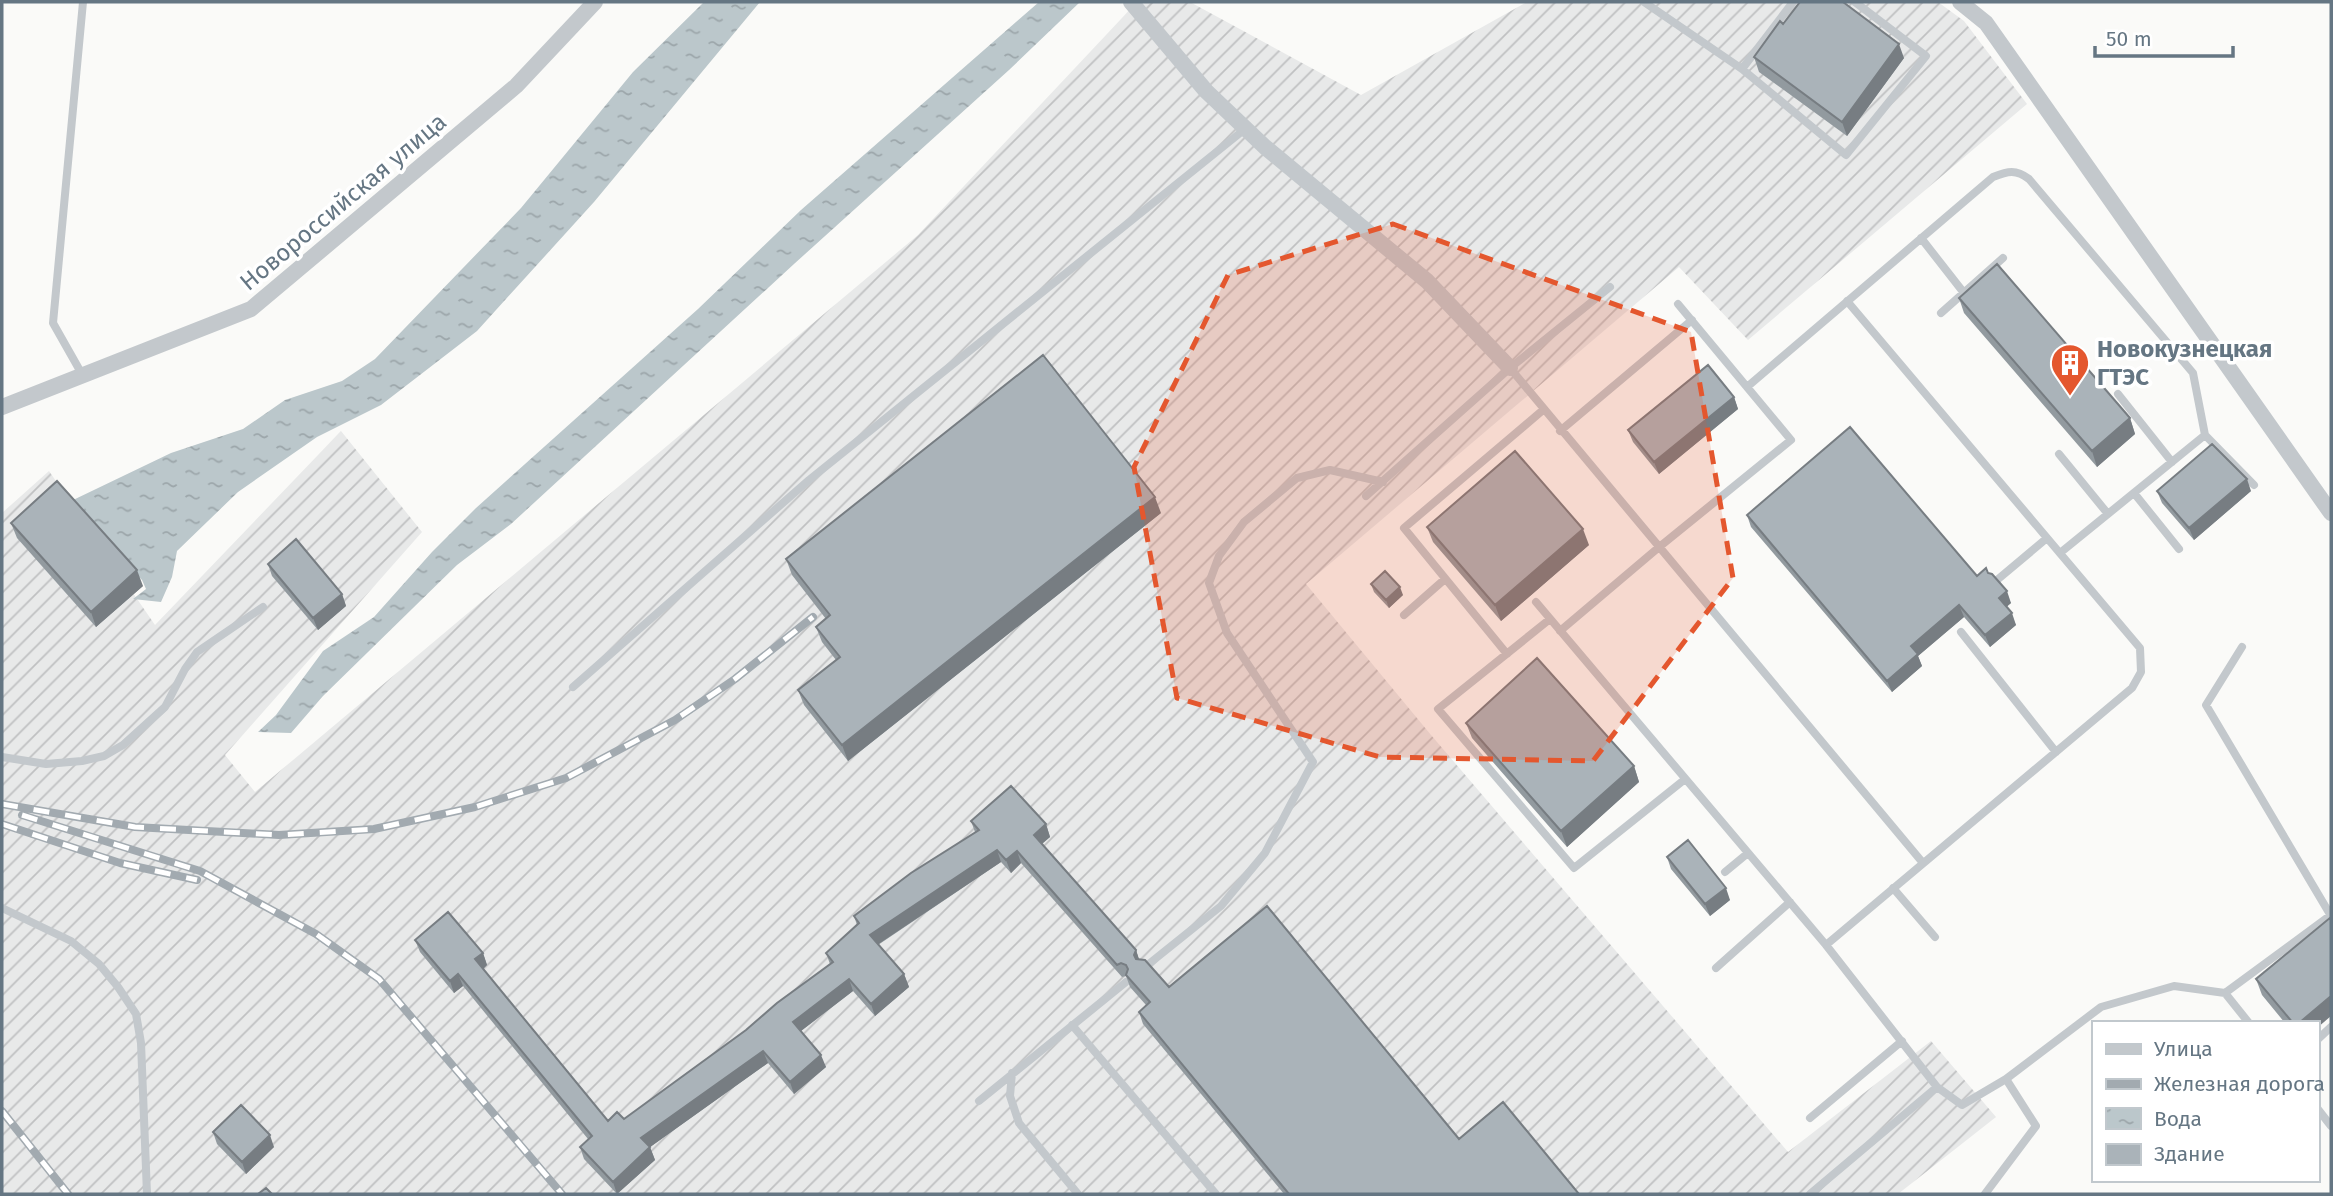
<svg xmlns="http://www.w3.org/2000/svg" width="2333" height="1196" font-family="'Fira Sans',sans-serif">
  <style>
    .industrial { fill: url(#industrial-furrows) }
    .water { fill: url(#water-ripples) }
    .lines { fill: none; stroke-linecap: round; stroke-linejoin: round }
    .lane { stroke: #c3c8cc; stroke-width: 8 }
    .street { stroke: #c3c8cc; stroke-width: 16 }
    .rail-casing { stroke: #a2aab0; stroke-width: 8 }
    .rail { stroke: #fff; stroke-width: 5; stroke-dasharray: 16; stroke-linecap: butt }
    .wall { fill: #929a9f }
    .shaded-wall { fill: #777d82 }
    .building { fill: #aab3b9; stroke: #777d82; stroke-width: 2 }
    .marked { fill: #e4572e; fill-opacity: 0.2; stroke: #e4572e; stroke-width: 5; stroke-dasharray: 14 9; stroke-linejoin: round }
    .labels { text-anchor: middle; stroke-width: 7; stroke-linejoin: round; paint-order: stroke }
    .street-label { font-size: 24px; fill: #657683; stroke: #fff }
    .poi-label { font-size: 24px; font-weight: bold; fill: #657683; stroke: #fff; text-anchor: start }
  </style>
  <defs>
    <pattern id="industrial-furrows" width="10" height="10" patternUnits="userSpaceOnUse" patternTransform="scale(1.75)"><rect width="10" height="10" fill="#e8e9e9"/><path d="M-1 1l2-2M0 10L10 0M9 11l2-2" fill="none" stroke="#c0c1c2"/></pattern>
    <pattern id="water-ripples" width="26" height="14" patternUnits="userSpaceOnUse" patternTransform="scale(1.75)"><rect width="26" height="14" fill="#bbc7cb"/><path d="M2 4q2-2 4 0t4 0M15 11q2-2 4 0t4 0" fill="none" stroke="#9ca6aa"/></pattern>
  </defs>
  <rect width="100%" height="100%" fill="#fafaf8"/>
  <path class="industrial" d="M1137 2H1190L1361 95 1527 2H1938L1964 21 2027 104 1748 340 1679 267 1306 584 1431 735 1788 1152 1931 1041 1996 1117 1898 1194H2V513L49 471 155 625 341 431 422 532 225 755 255 792 918 235Z"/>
  <path class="water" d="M704 2H760L594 202 477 331 381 405 317 437 238 492 177 551 172 577 161 602 133 599 146 589 142 580 71 501 171 453 243 429 285 400 342 381 375 359 521 208 633 72Z
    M1039 2H1080L1009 70 794 264 511 524 457 565 323 696 291 733 258 732 276 715 323 651 374 617 432 552 476 508 698 309 801 210Z"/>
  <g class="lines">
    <path class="lane" d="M1644 2 1742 69 1846 155 1926 56 1855 2
      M1742 69 1793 2
      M1921 238 1964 293
      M1941 313 2003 258
      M1510 368 1923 863
      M83 376 53 323 83 2
      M1747 387 1993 177C2008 171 2016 169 2029 179L2193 373 2205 435 2254 485
      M2118 394 2172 462
      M1560 431 1692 320
      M2059 454 2108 514
      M2134 493 2179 549
      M1366 496 1510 368 1610 287
      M2060 553 2205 435
      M1997 580 2047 538
      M1536 602 1826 945 1937 1087 1962 1105 2006 1079 2101 1007 2174 986 2225 993 2249 1023
      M1404 615 1445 579
      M1550 619 1438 709 1574 868 1684 780
      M1560 631 1658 548 1791 440 1678 304
      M1961 632 2056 752
      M2242 647 2206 705 2331 916
      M1507 654 1404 528 1543 410
      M573 687 809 480 1245 129
      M2 757 46 764 82 761 104 756 123 745 165 707 185 669 197 652 263 607
      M1725 872 1748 853
      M1893 888 1935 937
      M2 908 71 941 99 964 118 987 136 1014 141 1043 147 1194
      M1826 945 2132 688 2141 672 2140 648 1847 301
      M1145 967 1221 906 1265 853 1313 762 1227 633 1209 583 1219 556 1244 522 1297 478 1330 470 1383 482
      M1716 968 1790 902
      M2225 993 2331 915
      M1072 1025 1216 1194
      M2317 1040 2331 1027
      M1012 1073 1010 1096 1019 1123 1078 1194
      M979 1101 1126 982
      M2317 1108 2331 1126
      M1810 1118 1902 1041
      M1810 1194 1937 1087
      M1985 1194 2036 1126 2006 1079"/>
    <path class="street" d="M1131 2 1206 91 1265 147 1427 281 1510 368
      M1960 2 1986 23 2331 513
      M2 407 251 309 516 86 595 2"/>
    <g class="rail-casing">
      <path id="rail" d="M2 804 135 827 279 835 374 829 475 807 566 778 675 720 735 679 813 617
        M22 815 200 871 316 934 379 979 562 1194
        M2 824 120 863 197 880
        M2 1111 68 1194"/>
    </g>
    <use href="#rail" class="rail"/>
  </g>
  <path class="wall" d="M1783 24 1904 58 1847 136 1759 72 1754 57Z
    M1959 298 2130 418 2135 434 2097 467 1964 313Z
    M1734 397 1738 409 1659 474 1633 442 1628 430Z
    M2157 491H2251L2194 540 2162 503Z
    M1161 513 848 761 804 705 798 690 836 660 822 642 816 627 826 619 792 575 786 559Z
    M1747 515 1977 576 1988 573 2011 603 2006 607 2016 625 1990 647 1964 617 1918 656 1922 666 1892 692 1751 527Z
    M11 523 143 586 96 627 17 538Z
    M1427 527 1589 545 1501 621 1433 542Z
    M268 564 342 594 346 606 318 630 272 576Z
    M1371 584 1403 595 1389 608 1374 592Z
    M1466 723 1634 766 1639 782 1567 847 1472 738Z
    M971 821 1046 824 1050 837 1042 844 1136 950 1139 960 1169 987 1459 1139 1579 1194H1284L1143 1024 1139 1012 1146 1005 1130 987 1126 976 1122 977 1021 863 1011 873 1001 862 878 945 904 974 909 987 875 1016 853 991 801 1031 826 1067 794 1094 768 1063 650 1147 655 1160 617 1194 584 1159 580 1147 588 1139 463 986 454 993 420 952 415 940 483 953 487 965 483 969 608 1121 624 1119 746 1030 830 964 826 953 857 925 854 916 975 832Z
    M1667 857 1730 900 1710 916 1671 869Z
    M2256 979 2317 1023H2285L2262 995Z
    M213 1132 274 1147 246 1174 217 1144Z"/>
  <path class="shaded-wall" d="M1899 44 1904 58 1847 136 1842 122Z
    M1734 397 1738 409 1659 474 1654 462Z
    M2130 418 2135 434 2097 467 2092 451Z
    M2247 479 2251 491 2194 540 2189 528Z
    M1155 497 1161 513 848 761 842 745Z
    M1583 529 1589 545 1501 621 1495 605Z
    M137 570 143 586 96 627 91 612Z
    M1400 587 1403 595 1389 608 1386 600Z
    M2007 591 2011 603 2003 610 1999 598Z
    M342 594 346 606 318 630 313 618Z
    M1959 605 1964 617 1918 656 1922 666 1892 692 1887 681 1911 646Z
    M2012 613 2016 625 1990 647 1985 635Z
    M1634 766 1639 782 1567 847 1561 831Z
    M1046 824 1050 837 1038 847 1034 835Z
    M997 850 1001 862 874 947 870 935Z
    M1017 851 1021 863 1011 873 1006 860Z
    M1726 888 1730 900 1710 916 1705 904Z
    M1136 950 1140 962 1138 967 1134 955Z
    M483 953 487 965 480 972 475 959Z
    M458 974 463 986 454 993 450 981Z
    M904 974 909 987 875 1016 871 1004Z
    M849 979 853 991 797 1034 793 1022Z
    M2331 996V1016L2317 1028V1023H2299Z
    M763 1051 768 1063 646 1150 641 1138Z
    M821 1055 826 1067 794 1094 790 1082Z
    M270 1135 274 1147 246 1174 242 1162Z
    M650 1147 655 1160 617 1194 613 1182Z"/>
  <path class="building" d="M1800 2H1843L1899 44 1842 122 1754 57 1780 21 1783 24Z
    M1997 264 2130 418 2092 451 1959 298Z
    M1043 355 1155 497 842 745 798 690 840 657 816 627 830 615 786 559Z
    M1708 365 1734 397 1654 462 1628 430Z
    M1850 427 1977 576 1986 568 1988 573 1992 574 2007 591 1999 598 2012 613 1985 635 1959 605 1911 646 1918 654 1887 681 1747 515Z
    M2212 444 2247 479 2189 528 2157 491Z
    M1515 451 1583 529 1495 605 1427 527Z
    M57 481 137 570 91 612 11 523Z
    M296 539 342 594 313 618 268 564Z
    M1385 571 1400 587 1386 600 1371 584Z
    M1537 658 1634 766 1561 831 1466 723Z
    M1011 786 1046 824 1034 835 1136 950 1134 955 1136 959 1145 960 1169 987 1267 906 1459 1139 1503 1102 1579 1194H1289L1139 1012 1150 1002 1126 975 1128 969 1126 965 1121 963 1117 965 1017 851 1006 860 997 850 870 935 904 974 871 1004 849 979 793 1022 821 1055 790 1082 763 1051 641 1138 650 1147 613 1182 580 1147 592 1136 458 974 450 981 415 940 448 912 483 953 475 959 608 1121 617 1112 624 1119 746 1030 777 1003 833 962 826 953 859 923 854 916 911 873 979 830 971 821Z
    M1688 840 1726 888 1705 904 1667 857Z
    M2331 917V996L2299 1023H2293L2256 979Z
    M241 1105 270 1135 242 1162 213 1132Z
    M266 1188 272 1194H258Z"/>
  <path class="marked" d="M1393 224 1691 332 1733 578 1593 761 1380 757 1177 698 1134 467 1228 275Z"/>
  <defs>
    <g id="building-pin" transform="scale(2.0125)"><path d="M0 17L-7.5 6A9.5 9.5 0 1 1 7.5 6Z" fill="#e4572e" stroke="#fff"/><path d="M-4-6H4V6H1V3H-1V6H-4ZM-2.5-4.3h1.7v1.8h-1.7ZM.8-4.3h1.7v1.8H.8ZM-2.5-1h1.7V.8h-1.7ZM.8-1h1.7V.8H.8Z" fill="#fff"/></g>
  </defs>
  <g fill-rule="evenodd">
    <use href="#building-pin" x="2070" y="363"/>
  </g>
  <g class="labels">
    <g class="street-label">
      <text transform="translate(343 202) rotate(-40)" y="8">Новороссийская улица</text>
    </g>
    <g class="poi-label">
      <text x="2097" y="357">Новокузнецкая<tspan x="2097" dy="28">ГТЭС</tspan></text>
    </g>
  </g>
  <rect width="2333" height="1196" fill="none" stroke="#657683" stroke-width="7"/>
  <rect x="2092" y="1021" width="228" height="161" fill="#ffffff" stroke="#c1c8cd" stroke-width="2"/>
  <rect x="2106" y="1044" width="35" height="10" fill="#c3c8cc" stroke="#c1c8cd" stroke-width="2"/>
  <text x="2154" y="1056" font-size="21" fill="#657683">Улица</text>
  <rect x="2106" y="1079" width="35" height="10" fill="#a2aab0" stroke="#c1c8cd" stroke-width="2"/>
  <text x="2154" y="1091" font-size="21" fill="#657683">Железная дорога</text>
  <rect x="2106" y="1108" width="35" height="21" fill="url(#water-ripples)" stroke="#c1c8cd" stroke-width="2"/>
  <text x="2154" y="1126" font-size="21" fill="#657683">Вода</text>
  <rect x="2106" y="1144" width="35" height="21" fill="#aab3b9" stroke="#c1c8cd" stroke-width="2"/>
  <text x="2154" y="1161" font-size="21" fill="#657683">Здание</text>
  <path d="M2095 46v10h138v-10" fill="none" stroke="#657683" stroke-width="3.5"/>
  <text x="2106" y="46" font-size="21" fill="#657683" stroke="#ffffff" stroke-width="5" paint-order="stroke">50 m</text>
</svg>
